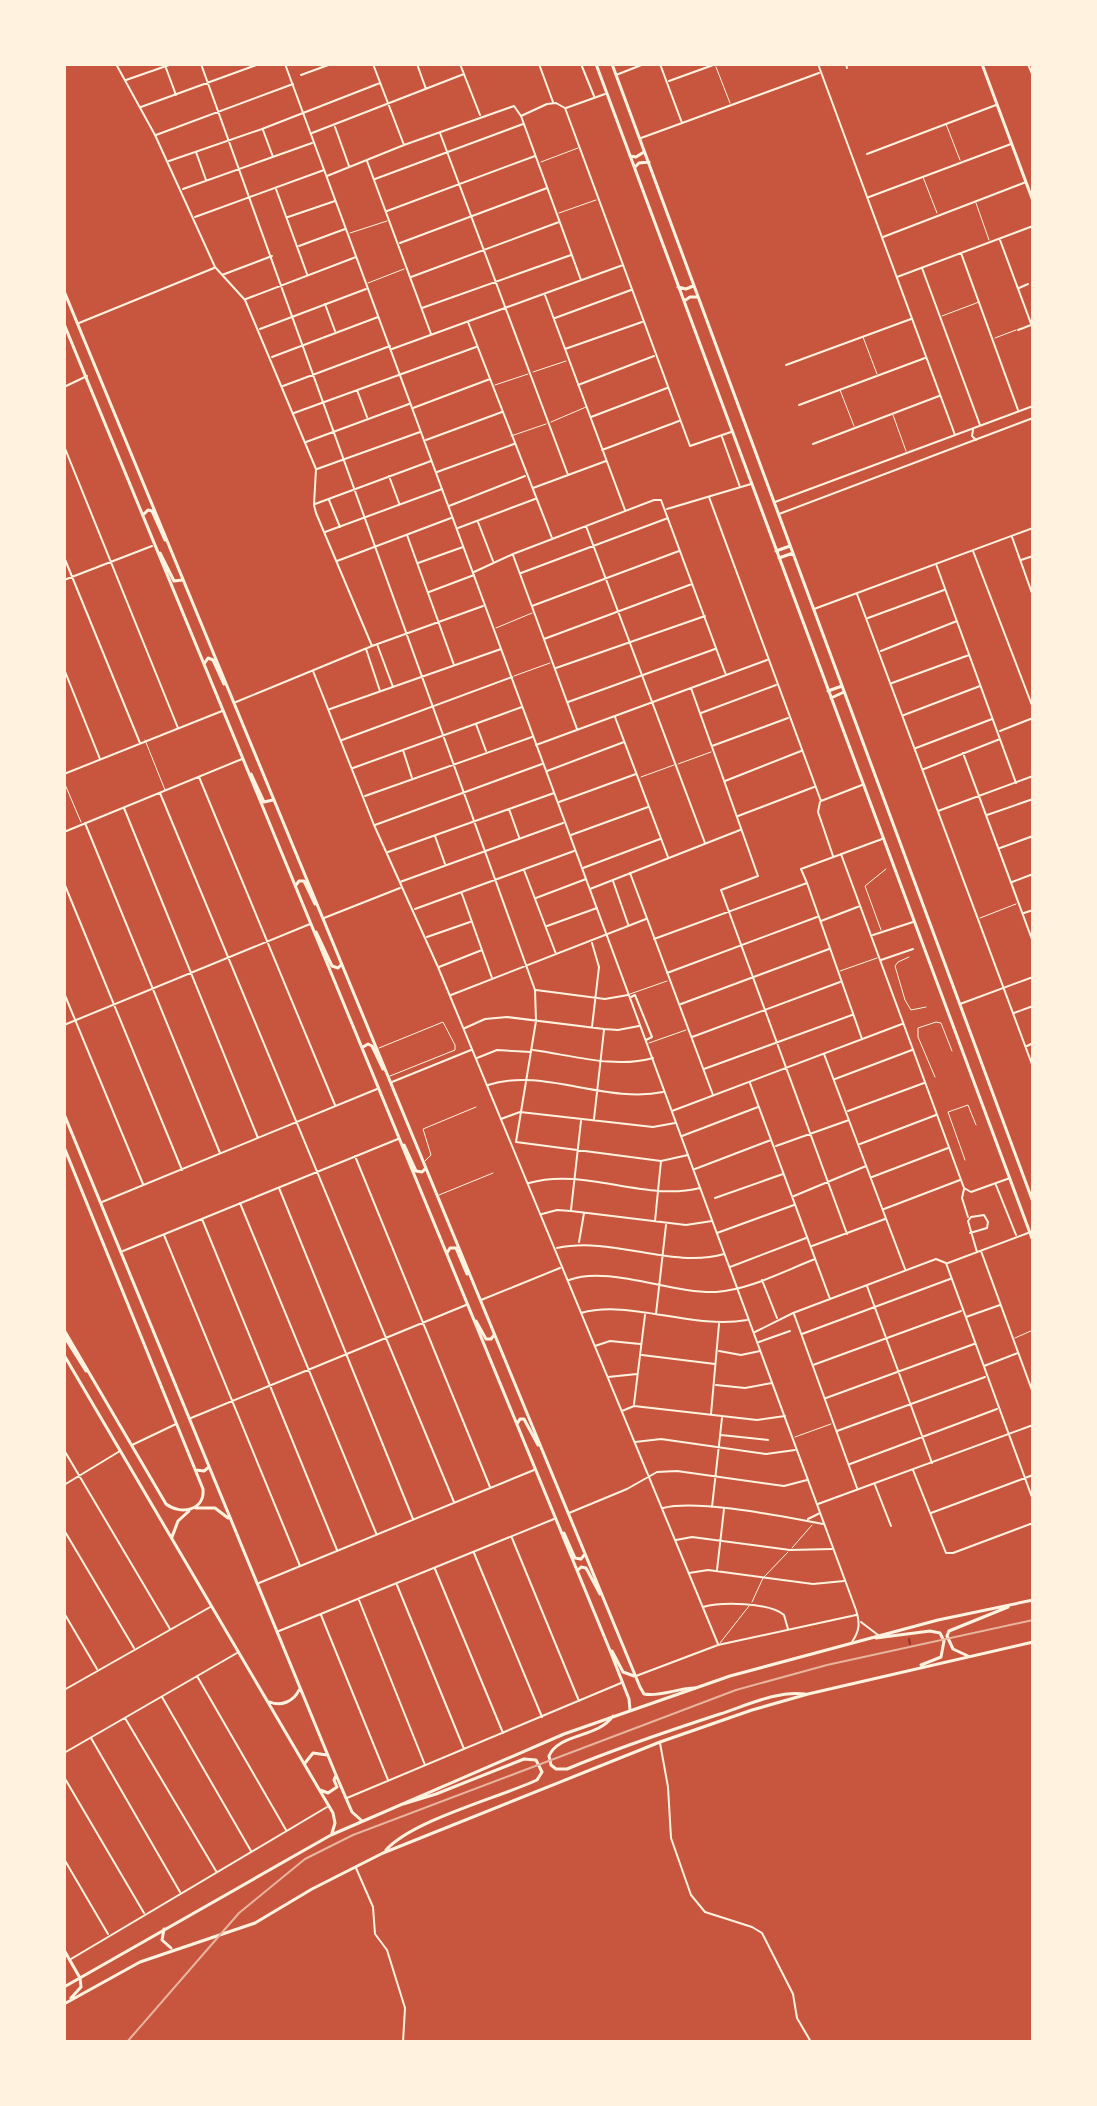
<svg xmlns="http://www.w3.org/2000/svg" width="1097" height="2106" font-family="'Sofia Sans Condensed',sans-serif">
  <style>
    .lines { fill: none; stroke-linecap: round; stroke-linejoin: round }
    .stream { stroke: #8f3625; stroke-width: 2 }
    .service { stroke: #fff3e0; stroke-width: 1 }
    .pedestrian { stroke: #fff3e0; stroke-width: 1 }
    .minor { stroke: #fff3e0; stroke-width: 2 }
    .tertiary { stroke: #fff3e0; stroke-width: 2 }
    .secondary { stroke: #fff3e0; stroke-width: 3 }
    .primary { stroke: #fff3e0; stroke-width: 3 }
    .rail { stroke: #e9b49f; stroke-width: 2 }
  </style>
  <rect width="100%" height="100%" fill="#c8553d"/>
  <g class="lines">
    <path class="stream" d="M909 1639 910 1644"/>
    <path class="service" d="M881 930 865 886 886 869
      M909 957 898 962 895 966 905 1000 911 1010 926 1007
      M379 1048 443 1022 455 1045V1050L390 1076
      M935 1077 918 1037V1028L936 1022 941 1023 952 1051
      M965 1160 948 1112 968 1105 976 1125
      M425 1161 431 1155 423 1129 476 1107
      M439 1195 493 1173
      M1015 1338 1033 1330"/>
    <path class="pedestrian" d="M716 67 730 103
      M946 124 960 160
      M541 162 578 148
      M923 177 937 213
      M976 203 989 240
      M559 213 596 200
      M350 233 387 221
      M368 283 404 269
      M942 316 979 302
      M863 337 877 374
      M995 338 1016 330
      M533 372 566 361
      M495 385 528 374
      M840 390 854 426
      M893 415 906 451
      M551 422 586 407
      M511 436 546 424
      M496 628 532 613
      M514 676 550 663
      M145 740 165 790
      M678 764 711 752
      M641 777 674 765
      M64 782 81 822
      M980 918 1016 904
      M840 971 877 958
      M630 994 667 981
      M649 1043 686 1030
      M795 1437 831 1424
      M792 1548 812 1525
      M752 1602 763 1578 788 1552
      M720 1643 749 1606"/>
    <path class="minor" d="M116 64 155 135 215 267 245 300 316 469 314 505 316 513 372 646
      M201 64 535 990 536 1021 516 1142
      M373 64 404 145
      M417 64 426 89
      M460 64 480 115
      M539 64 553 102
      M581 64 594 96
      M660 64 682 123
      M818 64 955 435
      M846 64 847 68
      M1028 64 1033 76
      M166 68 176 95
      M301 75 331 64
      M616 75 644 64
      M126 80 172 64
      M669 81 716 64
      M141 107 259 64
      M566 108 605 94
      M521 116 547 104 556 103 565 108 690 446 731 432
      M335 127 349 166
      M263 130 273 157
      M312 133 464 74
      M440 133 568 475
      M156 135 293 84
      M641 138 819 73
      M196 152 206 180
      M867 154 996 105
      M169 161 262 129 380 83
      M367 161 431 334
      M327 176 404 145 514 106 521 116 581 280
      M375 179 523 124
      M183 189 312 143
      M276 189 307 274
      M869 197 1011 144
      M387 211 535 156
      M195 217 324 170
      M288 217 335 201
      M883 237 1026 182
      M1000 240 1033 329
      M400 243 547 188
      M299 246 345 229
      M961 253 1018 410
      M922 268 980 425
      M222 275 272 256
      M411 277 559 222
      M897 277 1033 226
      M1019 288 1028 284
      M545 295 625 510
      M246 299 356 257
      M325 304 335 331
      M422 308 571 255
      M555 318 631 290
      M468 322 552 538
      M79 323 214 268
      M260 329 366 289
      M1018 330 1031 325
      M392 349 623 265
      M565 349 642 322
      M272 357 378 317
      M786 365 911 319
      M578 385 654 356
      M283 386 390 346
      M64 387 87 376
      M357 390 367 417
      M799 405 925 358
      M413 408 490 379
      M294 413 476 347
      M591 417 667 388
      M722 437 740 487
      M426 440 502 412
      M306 442 409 404
      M813 444 939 396
      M64 446 178 728
      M602 450 679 421
      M317 469 420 432
      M437 472 514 444
      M389 476 399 503
      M533 488 606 461
      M709 497 821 801 862 785
      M329 500 340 527
      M315 504 431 461
      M449 506 525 476
      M667 509 751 484
      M478 522 493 561
      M586 526 705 843
      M458 528 535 499
      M325 532 442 489
      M407 535 454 665
      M1012 537 1033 596
      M973 551 1033 708
      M513 555 577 729
      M64 557 140 743
      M1021 560 1033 556
      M337 561 451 518
      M418 563 463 547
      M936 564 1016 783
      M474 572 513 554 654 500H661L726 675
      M521 573 668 518
      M64 580 152 546
      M429 592 474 575
      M857 594 1033 1067
      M532 606 679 551
      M868 618 944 590
      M544 639 692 584
      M377 644 393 687
      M366 649 380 691
      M881 651 957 621
      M556 668 705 616
      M64 669 100 759
      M313 671 374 825 438 967 718 1644
      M892 683 969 655
      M691 688 758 876 721 890 847 1234
      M236 702 372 646 483 606
      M568 702 715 649
      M330 709 501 649
      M701 713 776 685
      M904 715 980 686
      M615 717 668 857
      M476 724 486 751
      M1000 731 1033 718
      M342 740 512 677
      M536 745 767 660
      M712 746 788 718
      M916 748 992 719
      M403 750 412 778
      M963 753 1033 942
      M353 768 522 707
      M924 769 1000 739
      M547 771 624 742
      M64 774 222 711
      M199 777 335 1105
      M725 781 801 751
      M160 793 454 1502
      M365 796 532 737
      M559 802 636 774
      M820 802 818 812 833 856
      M124 808 258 1138
      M509 809 519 837
      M938 811 1033 776
      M987 815 1033 799
      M738 816 814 787
      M85 823 220 1153
      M375 825 542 764
      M64 832 242 759
      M571 835 648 807
      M435 836 445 864
      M1000 848 1033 836
      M388 852 554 793
      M841 854 964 1188 971 1192 1010 1178
      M583 868 660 839
      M524 870 556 954
      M630 873 713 1095
      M613 881 628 924
      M400 882 563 823
      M1012 882 1033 874
      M64 883 182 1170
      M807 883 862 1039
      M590 889 740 830
      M462 894 492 978
      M536 898 586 879
      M415 909 574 851
      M1024 913 1033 910
      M324 918 400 888
      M821 921 860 906
      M547 926 597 908
      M873 935 913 922
      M427 937 470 922
      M654 939 807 883 801 869 882 839
      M881 960 913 949
      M439 967 482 950
      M667 973 817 917
      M536 990 605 999 628 995
      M64 993 143 1184
      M451 995 646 919
      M631 997 635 995 652 1037 646 1040
      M681 1004 829 949
      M1014 1013 1033 1006
      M64 1025 310 924
      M592 1027 599 967 592 943
      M465 1028 485 1019 507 1017 604 1029 618 1030 639 1026
      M692 1037 840 982
      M1027 1046 1033 1043
      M533 1050C571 1055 615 1069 653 1058
      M824 1054 905 1269
      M477 1058 497 1050 531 1052
      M704 1069 852 1015
      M835 1079 912 1050
      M392 1082 471 1050
      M750 1083 830 1299
      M488 1085C541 1067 607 1104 663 1092
      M672 1111 902 1024
      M848 1111 924 1083
      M501 1119 520 1112 653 1127 675 1123
      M594 1119 604 1030
      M682 1136 758 1107
      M516 1142 661 1161 688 1155
      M860 1144 936 1115
      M776 1146 849 1120
      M355 1156 490 1487
      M695 1169 771 1140
      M872 1177 948 1148
      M529 1183C585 1167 644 1202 700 1188
      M996 1185 1016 1235
      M279 1188 413 1519
      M964 1189 962 1198 968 1217
      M794 1196 866 1166
      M715 1198 783 1174
      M102 1202 377 1089
      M240 1203 376 1533
      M884 1209 960 1180
      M571 1210 581 1121
      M542 1214 557 1210 571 1211 686 1225 712 1221
      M202 1219 337 1550
      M655 1221 661 1161
      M717 1233 794 1205
      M970 1233 987 1228 988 1222 984 1215 971 1217 968 1221 977 1252
      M164 1235 300 1566
      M579 1242 584 1213
      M812 1246 885 1219
      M557 1248C613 1236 672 1269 724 1254
      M123 1251 398 1139
      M981 1251 1033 1393
      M948 1263 1028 1233
      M730 1267 806 1238
      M569 1280C608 1265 672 1294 716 1292 749 1290 784 1271 815 1259
      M762 1280 777 1318
      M867 1286 932 1463
      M481 1300 560 1268
      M581 1313C629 1299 693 1330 747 1320
      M656 1314 666 1225
      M794 1314 857 1488
      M966 1317 1000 1305
      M755 1332 793 1313 936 1259 946 1263 1033 1500
      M802 1334 950 1279
      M759 1342 790 1331
      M595 1346 610 1341 640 1344
      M719 1351 741 1355 760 1351
      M642 1355 715 1364
      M813 1365 961 1311
      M984 1366 1018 1353
      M608 1377 637 1374
      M716 1385 745 1388 772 1383
      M826 1398 974 1344
      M634 1404 645 1315
      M622 1411 634 1406 757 1420 785 1416
      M711 1414 719 1324
      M191 1418 466 1305
      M837 1431 985 1377
      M721 1435 768 1440
      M635 1442 661 1439 766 1454 795 1450
      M132 1445 176 1424
      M64 1450 170 1629
      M850 1464 997 1409
      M913 1470 946 1553H953L1033 1523
      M64 1485 120 1451
      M875 1485 891 1526
      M712 1507 722 1418
      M663 1508C699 1499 784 1517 823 1524
      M569 1513 627 1489 657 1472 677 1471 784 1486 807 1480
      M931 1513 1033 1475
      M808 1519 820 1513
      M64 1530 134 1648
      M512 1538 579 1701
      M676 1540 692 1537 790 1550 832 1549
      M474 1553 542 1717
      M435 1569 503 1733
      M717 1570 724 1509
      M689 1573 708 1570 813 1584 844 1581
      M259 1583 534 1470
      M397 1585 464 1749
      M359 1600 425 1765
      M703 1607C721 1602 769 1602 784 1615L788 1629
      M64 1613 97 1669
      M321 1615 388 1780
      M279 1631 554 1519
      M197 1676 286 1830
      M64 1690 212 1606
      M162 1697 251 1851
      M125 1718 216 1871
      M91 1738 180 1892
      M660 1743 668 1787 671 1838 691 1895 705 1912 752 1927 762 1933 793 1994 797 2018 811 2042
      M64 1753 237 1653
      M64 1777 144 1913
      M347 1798 621 1683
      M64 1859 108 1934
      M356 1868 373 1907 375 1934 387 1950 405 2008 403 2042
      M71 1959 327 1807"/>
    <path class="tertiary" d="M285 64 856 1610C860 1623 860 1630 852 1642
      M973 430 972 436 976 440
      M775 502 1033 406
      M779 514 1033 418
      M814 609 1033 528
      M960 1004 1033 977
      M818 1504 1033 1425
      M861 1622 878 1635
      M636 1676 718 1645 856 1615"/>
    <path class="secondary" d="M596 64 1033 1241
      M612 64 1033 1202
      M982 64 1033 201
      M630 156 636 157 644 152
      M635 167 639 163 649 162
      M678 287 686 289 693 286
      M64 291 640 1687 644 1694C660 1697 678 1688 695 1688
      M684 301 690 297H697
      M64 324 609 1648 629 1699 630 1710
      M143 515 148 510 152 511 165 540
      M776 551 790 546
      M160 553 174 581 182 580
      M779 558 793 553
      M204 664 208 658 213 660 224 684
      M828 691 842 686
      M831 698 844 692
      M251 774 264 802 273 800
      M296 885 299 881H304L315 904
      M316 932 332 966 338 968 341 965
      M363 1047 368 1044 372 1046 383 1069
      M64 1114 336 1775 352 1812 361 1820
      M404 1145 416 1171 422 1172 425 1169
      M64 1147 203 1489C205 1511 180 1515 166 1504L64 1330
      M447 1253 450 1248H456L467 1274
      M476 1321 486 1339H491L494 1335
      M64 1336 86 1371
      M64 1355 333 1813 335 1823 332 1833
      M517 1424 520 1419H524L538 1445
      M196 1470 204 1471 209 1467
      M196 1508H215L228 1518
      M564 1533 575 1558 581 1559 585 1554
      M172 1537 178 1521 189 1511
      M578 1570 581 1567 586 1568 600 1594
      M612 1651 623 1672 634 1676
      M270 1702C281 1707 294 1701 299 1690
      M305 1763 313 1753 327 1755
      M320 1790 328 1793 337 1787 334 1780 336 1775
      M64 1950 80 1978
      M64 1979V1980"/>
    <path class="primary" d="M876 1638 930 1631 940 1633 944 1641 941 1657 921 1665
      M968 1656 953 1649 947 1636 949 1631 1008 1607
      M613 1716C598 1738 559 1733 549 1756L551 1765 556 1769H567C617 1748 668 1731 720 1714 745 1706 778 1690 805 1694
      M386 1850C413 1820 498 1798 537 1780L542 1772 536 1760 524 1759 436 1794 403 1804
      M164 1929 162 1940 171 1948
      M64 1987 331 1835 564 1734 730 1676 938 1620 1033 1600
      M71 1998 81 1987 80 1978
      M64 2004 140 1962 255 1923 312 1889 383 1853 660 1742 752 1710 808 1694 1033 1642"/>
    <path class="rail" d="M127 2042 239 1913 305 1859 353 1835 736 1690 827 1665 1033 1620"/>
  </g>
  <rect width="1097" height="2106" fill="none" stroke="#fff3e0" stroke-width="132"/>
</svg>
